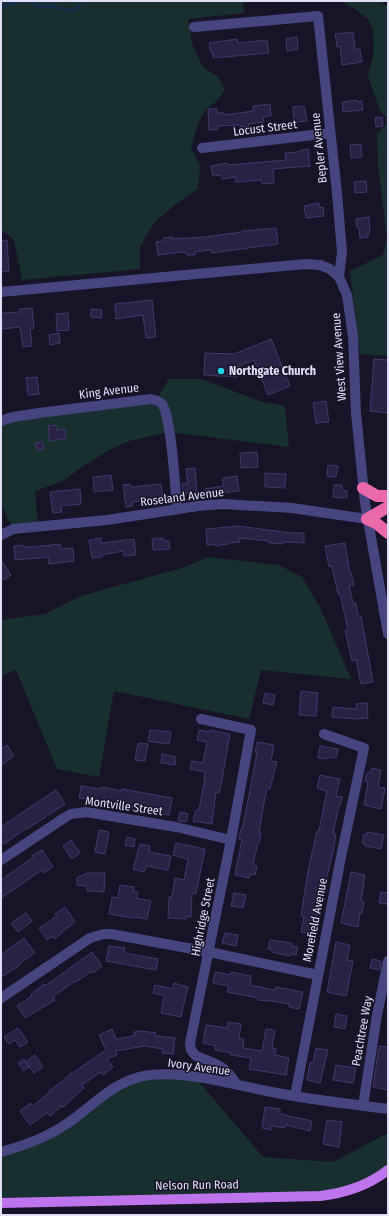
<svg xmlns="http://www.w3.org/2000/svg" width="389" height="1216" font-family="'Fira Sans Condensed',sans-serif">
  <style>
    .green { fill: #17302f }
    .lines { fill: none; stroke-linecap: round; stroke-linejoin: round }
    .stream { stroke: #182d4b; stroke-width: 3 }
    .building { fill: #292245; stroke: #41376e }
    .minor { stroke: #46457f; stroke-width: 10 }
    .major { stroke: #bd74ec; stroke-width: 10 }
    .highway { stroke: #ea69a9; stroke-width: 12 }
    .poi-dot { fill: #24d1e0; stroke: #171427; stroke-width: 1.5 }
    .labels { text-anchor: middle; stroke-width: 3; stroke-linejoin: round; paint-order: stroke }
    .street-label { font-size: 12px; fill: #e1defa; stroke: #171427 }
    .poi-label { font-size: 12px; font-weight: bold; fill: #e1defa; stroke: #171427; text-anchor: start }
  </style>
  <rect width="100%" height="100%" fill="#171427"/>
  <path class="green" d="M2 1H243L244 13 188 19 192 44 203 67 218 77 225 90 216 102 205 110 198 124 191 147 200 166 198 189 176 204 153 224 140 247V269L22 280 14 239 1 230Z
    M342 1H380L388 7V356L360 354 350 271 383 255 387 239 378 165 377 134 386 124V117L380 111 368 76 374 51 373 30 368 19 356 10Z
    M169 379H201L263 402 285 406 289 447 169 432 129 441 111 449 79 469 63 481 35 491 38 527 13 529 1 504V421L156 400Z
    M208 557 279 565 302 577 320 607 351 679 261 670 249 719 114 691 99 777 57 769 16 670 1 676V620L45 614 81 596 185 567Z
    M195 1077 263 1157 333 1162 388 1133V1170L345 1192 1 1203V1152L23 1146 132 1079Z"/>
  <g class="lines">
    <path class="stream" d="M27 1C32 2 35 4 39 6 43 7 47 5 52 6 63 7 67 15 79 7L80 1
      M4 5 24 1"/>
  </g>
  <path class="building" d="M353 32 355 49H360L362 62 342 65 340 46 337 47 335 34Z
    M297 37 298 49 287 51 286 39Z
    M237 39 238 43 267 40 269 53 213 58V53H211L209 43Z
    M357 100 358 102 362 101 363 110 343 112 342 102Z
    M270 104 271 116 263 117 264 122 249 124V126L241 127 240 125 218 126V129L209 130 208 109H217V113H224V115L253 111V106Z
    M304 106 307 121 294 122 293 107Z
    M382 117 383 126 376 127 375 118Z
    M361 144 362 157 351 158 350 145Z
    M308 149 310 166 273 169 274 183 262 184 261 180 236 182V177L222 179 221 175 213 176 211 166 227 163V165L286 160 285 153 299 152V151Z
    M366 181 367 192 355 193 354 182Z
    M319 203 320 208 323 207 324 216 306 218 304 206Z
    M369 217 370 232 368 233V237L360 238 359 227 357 228 356 219Z
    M276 228 278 244 211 253V250L195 252V255H187L186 253 182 252 158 255 156 242 164 241V238L172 237V239L205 237 242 232V231Z
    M7 240 9 271 1 272V241Z
    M152 300 156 337 146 338 143 315 116 319 115 304Z
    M32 308 34 328 30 329 32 346 23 347 20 327 2 329 1 313 20 312V309Z
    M91 309 102 310 101 318 91 317Z
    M68 313 69 330 57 331 56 314Z
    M59 333 60 343 50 345 49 335Z
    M271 339 290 386 268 395 254 360 237 367V377L204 375 205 353 234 354Z
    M374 359 388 360V413L370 411Z
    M37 377 39 394 28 395 26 378Z
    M326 401 329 422 316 423 313 403Z
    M56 425 57 430 65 429 66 438 50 441 48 426Z
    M43 442 44 449 37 450 35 443Z
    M257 452 258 467 241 468 240 453Z
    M328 465 338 466 336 477 327 476Z
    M195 468 197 492 183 494 182 484 188 483 186 469Z
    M265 473 286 474 285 488 265 487Z
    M111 475 113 490 94 492 93 477Z
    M237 476 239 491 206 495 205 489 223 486V478Z
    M130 484 131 487 161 484 163 498 132 502 133 506 126 507 123 485Z
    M334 485H342V490L347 491V498L333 497Z
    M80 489 81 504 61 506 62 512 53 513 50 492Z
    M238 526 291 533H304V543L283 542V544L269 543V541L239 538 240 542 228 543V544L215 546V544L207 545 206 529Z
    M101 538V543L134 539 136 555 124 556 123 551 102 555V557L92 558 89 540Z
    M163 538 164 541H169L170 549 153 550 152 539Z
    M345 543 350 573H351L354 585 349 586 353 603H356L358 616H361L373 682 361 684 356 660 352 661 345 630H348L340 594H338L332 566 329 567 325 546Z
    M60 544 61 549 73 548 74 561 49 564 48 557 15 560 14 546 23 545V547H33Z
    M1 560 11 575 4 580 1 576Z
    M301 691 318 693 316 716 299 715Z
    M265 693 275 695 273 705 263 703Z
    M367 703 368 718 354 719 332 717 333 707 357 709 356 704Z
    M150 730 171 732 169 744 148 741Z
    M199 730 210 732V730L230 734 222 780 219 793 216 792 212 824 193 821 196 810H199L205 777H204L205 772 190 769 192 761 203 763 207 742 197 740Z
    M257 742 274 745 271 761 277 762 270 789H267L264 803 259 833H261L259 843H258L253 865 257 866 255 875 250 874 249 878 235 875 242 840 239 839 241 829 242 830 251 785 257 752H255Z
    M138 743 148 744 145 761 135 760Z
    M7 745 14 756 1 765V749Z
    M320 746 338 749 336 758 327 757V759L318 758Z
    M162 754 176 757 175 765 161 763Z
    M372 768 381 770 378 787 385 788 381 809 364 805 368 782 365 781 367 773H370Z
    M320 775 340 779 336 796 342 797 340 805H339L333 834H336L333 852 323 892H322L315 925 317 926 316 935 301 932 304 917 301 916 308 871 317 831H319L327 791 317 788Z
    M81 786 101 789 102 787 122 791V789L172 798 169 815 150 812 149 814 132 811 133 810 98 805 99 801 79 798Z
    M56 790 65 804 27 829V828L4 844 1 840V827Z
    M180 812 188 814 186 822 178 821Z
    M99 830 109 832 105 854 95 852Z
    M367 832 384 835 381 849 365 846V844L362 843 364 834 367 835Z
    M127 837 135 839 134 847 125 845Z
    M71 840 80 853 72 859 63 846Z
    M176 843 205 849 196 894 192 893 191 917 186 916V919L168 918 169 897H172L175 878 184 880 188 859 173 855Z
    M140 844 150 846 149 852 171 856 168 870 147 866 144 872 133 869Z
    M42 850 53 867 43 873 42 870 1 898V880L33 857 32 856Z
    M351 872 365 875 361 901 364 902 362 913H360L358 927 341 923Z
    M87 873H105L104 892 87 891V886L77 885V878Z
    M120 885 134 887 133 891 138 892 136 898 151 901 147 919 133 917V918L109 914 112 897 118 898Z
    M381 892 388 893V904L379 903Z
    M234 893 246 895 243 908 231 906Z
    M65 907 75 922 62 932V933L54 939 52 936 47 940 39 928 57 916 55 914Z
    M26 913 32 921 18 932 11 923Z
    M225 933 238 935 236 946 222 943Z
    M24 938 35 953 19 964 20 965 1 977V955Z
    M270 940 292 943V946L298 947 296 955 291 954 290 956 272 952V949H268Z
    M336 942 350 945 347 960 353 961 346 996 327 992Z
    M109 946 125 948 124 953 158 959 156 970 106 961Z
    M92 952 102 966 93 973 92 971 76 982 75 981 53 997 55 1000 25 1018 17 1006 32 996 31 994 44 984 45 986Z
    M372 959 381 961 380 970 370 968Z
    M215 972 231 975V972L251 976 250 985 275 990 276 987 303 992 299 1009 289 1007V1004L266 1000V1001L258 1000V998L227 992 229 986 213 983Z
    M174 983 188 987 181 1017 161 1013 164 996 153 993 155 985 173 989Z
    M336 1014 347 1016 345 1029 334 1027Z
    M228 1022 241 1024 239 1038 244 1039 243 1048 262 1051 266 1029 275 1030 272 1048 276 1049 275 1055 289 1058 286 1075 249 1069 251 1058 231 1055V1053L215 1050 216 1046 203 1043 206 1025 227 1028Z
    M18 1028 28 1042 20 1047 15 1040 9 1044 4 1037Z
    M112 1029 116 1039 134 1036V1032L142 1031 156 1033 155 1036 175 1038 173 1054 162 1053 163 1049 145 1046 115 1051 117 1055 107 1059 113 1067 103 1075 101 1072 82 1085 84 1088 63 1107 62 1106 50 1116 47 1113 30 1125 20 1111 31 1103 33 1106 50 1092 49 1091 57 1085V1086L71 1073V1074L106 1050 99 1035Z
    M379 1046 388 1047V1090L373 1087Z
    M316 1048 328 1050 320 1083 307 1080 310 1062 313 1063Z
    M35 1055 43 1067 34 1073 26 1062Z
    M24 1059 29 1067 24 1071 18 1063Z
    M336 1065 356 1068 353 1083 333 1080Z
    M265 1107 280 1109V1114L312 1121 310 1131 286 1125 285 1128 271 1126V1130L262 1128Z
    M327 1120 342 1122 339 1147 323 1144Z"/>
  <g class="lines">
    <path class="minor" d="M194 27 318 16 337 193 342 252 339 277
      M202 148 330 133
      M1 292 306 264 320 265 330 269 339 277 347 295 353 336 356 413 365 503 388 634
      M1 421 13 417 39 413 151 399C155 400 160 401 162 404 172 419 175 488 177 509
      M1 535 13 529 107 520 198 506 223 504 292 508 367 519
      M201 719 251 730 231 840 190 1043 191 1050 196 1056C218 1065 224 1064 237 1085
      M1 860 64 818 71 814 86 812 176 827 231 840
      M1 998 90 938 104 934H111L209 952 318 975
      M295 1096 341 857 364 748 324 734
      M363 1106 377 1015 388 961
      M1 1152C29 1144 51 1136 75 1118 94 1104 110 1087 133 1079 172 1065 236 1086 277 1093 313 1100 351 1104 388 1109"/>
    <path class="major" d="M1 1203 320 1196C346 1193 368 1186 388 1170"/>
    <path class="highway" d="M363 488 377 496H388
      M367 519 376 523 388 533
      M367 519 388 507"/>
  </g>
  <circle class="poi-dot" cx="221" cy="371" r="4"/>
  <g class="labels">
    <g class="street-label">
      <text transform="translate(265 128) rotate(-7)" y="4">Locust Street</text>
      <text transform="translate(319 148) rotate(-96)" y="4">Bepler Avenue</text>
      <text transform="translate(339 357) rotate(-94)" y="4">West View Avenue</text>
      <text transform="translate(109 391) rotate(-7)" y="4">King Avenue</text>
      <text transform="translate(182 497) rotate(-7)" y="4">Roseland Avenue</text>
      <text transform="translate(124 806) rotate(8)" y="4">Montville Street</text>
      <text transform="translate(203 917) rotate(-79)" y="4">Highridge Street</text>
      <text transform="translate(315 920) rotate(-79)" y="4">Morefield Avenue</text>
      <text transform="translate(362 1031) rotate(-80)" y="4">Peachtree Way</text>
      <text transform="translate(199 1067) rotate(8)" y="4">Ivory Avenue</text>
      <text transform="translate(197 1185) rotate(-1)" y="4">Nelson Run Road</text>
    </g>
    <g class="poi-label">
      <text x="229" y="375">Northgate Church</text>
    </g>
  </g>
  <rect width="389" height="1216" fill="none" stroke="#e1defa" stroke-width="4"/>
</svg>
